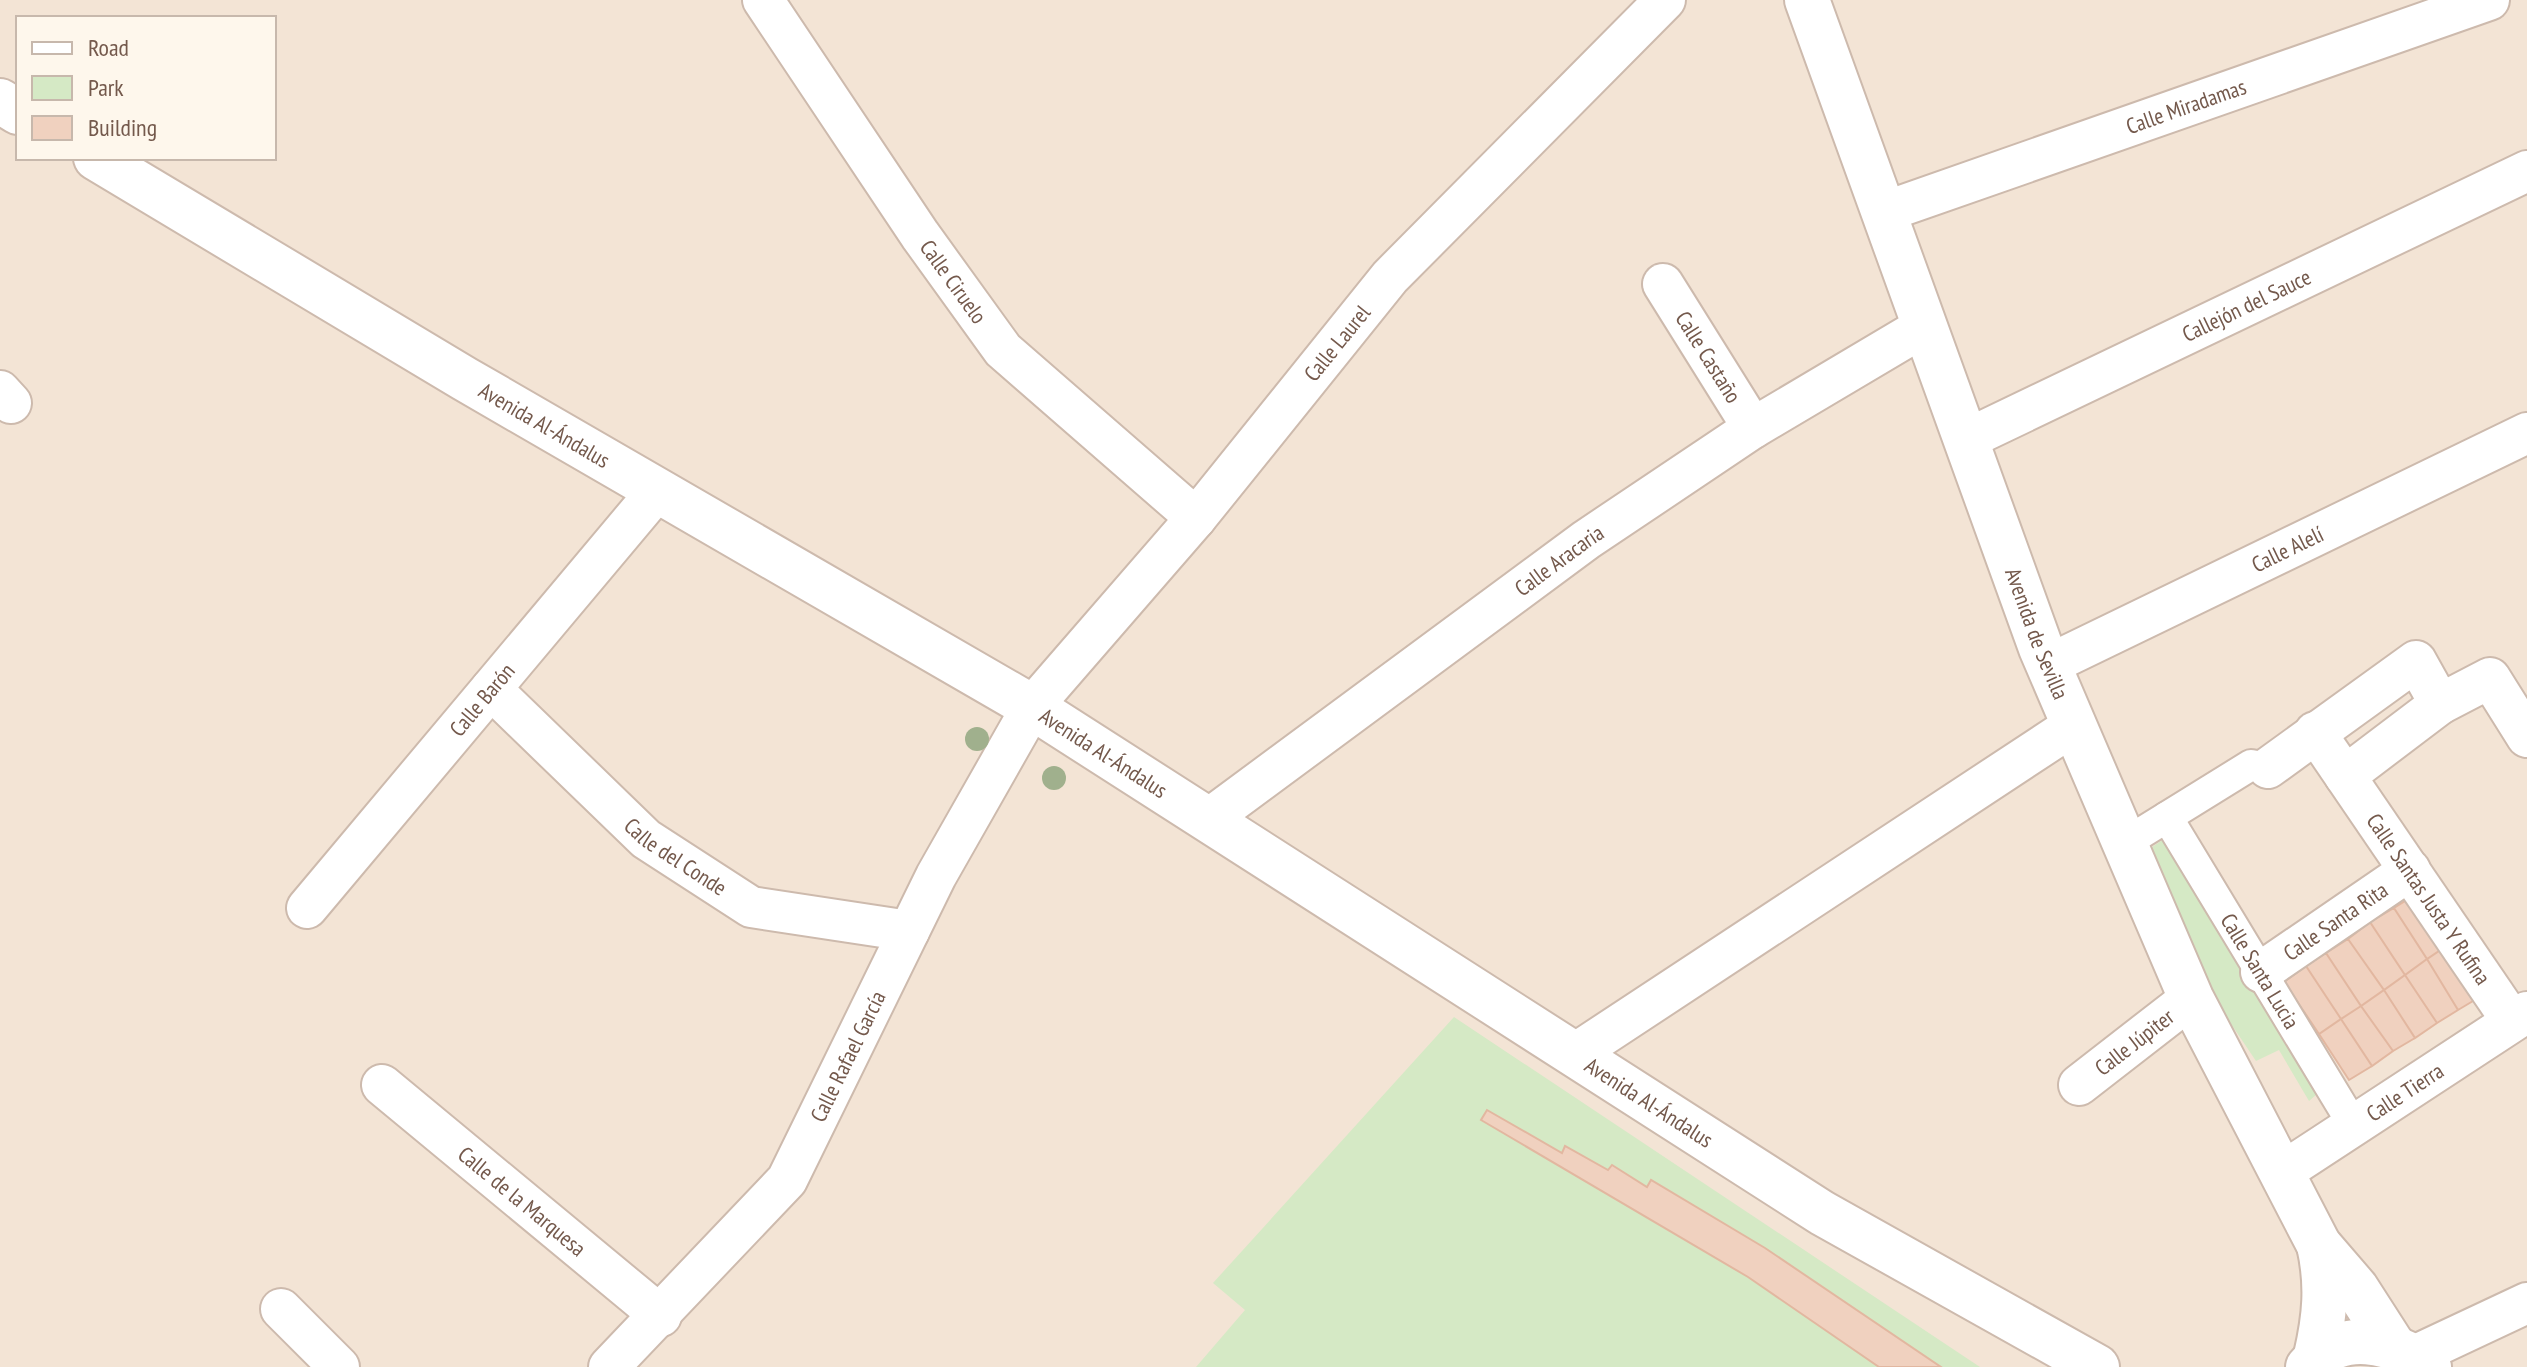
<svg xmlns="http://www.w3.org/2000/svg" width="2527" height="1367" font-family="'PT Sans Narrow',sans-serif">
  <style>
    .residential { fill: #f3e4d5; fill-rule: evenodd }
    .green { fill: #d5e9c5 }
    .building { fill: #f0d1bf; stroke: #e2b7a0; stroke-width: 2 }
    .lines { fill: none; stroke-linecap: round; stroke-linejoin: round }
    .pedestrian-casing { stroke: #cdbaad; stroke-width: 34 }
    .minor-casing { stroke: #cdbaad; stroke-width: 44 }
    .tertiary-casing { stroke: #cdbaad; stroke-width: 48 }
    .pedestrian { stroke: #fff; stroke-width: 30 }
    .minor { stroke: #fff; stroke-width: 40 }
    .tertiary { stroke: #fff; stroke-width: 44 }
    .tree { fill: #a0b08d }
    .labels { text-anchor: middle; stroke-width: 7; stroke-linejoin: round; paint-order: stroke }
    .street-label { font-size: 22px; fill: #74594c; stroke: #fef7ec }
  </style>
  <rect width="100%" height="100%" fill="#fcf3e6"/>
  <path class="residential" d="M0 0H2527V1367H0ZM18 18H274V158H18Z"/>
  <path class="green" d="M2167 837 2324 1088 2309 1101 2279 1050 2256 1061 2219 1006 2152 847Z
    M1454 1017 1980 1367H1196L1245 1310 1213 1283Z"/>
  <path class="building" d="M2413 896 2445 947 2427 959 2394 908Z
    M2394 908 2427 959 2405 975 2370 922Z
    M2370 922 2405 975 2384 990 2348 939Z
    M2348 939 2384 990 2361 1006 2326 953Z
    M2445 947 2478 998 2458 1010 2427 959Z
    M2326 953 2361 1006 2341 1019 2306 966Z
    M2427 959 2458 1010 2437 1023 2405 975Z
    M2306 966 2341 1019 2319 1034 2284 982Z
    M2405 975 2437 1023 2415 1038 2384 990Z
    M2384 990 2415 1038 2393 1051 2361 1006Z
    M2361 1006 2393 1051 2372 1066 2341 1019Z
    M2341 1019 2372 1066 2349 1080 2319 1034Z
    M1487 1110 1562 1153 1565 1146 1608 1170 1612 1165 1647 1187 1651 1180 1765 1248 1941 1367H1879L1748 1277 1481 1120Z"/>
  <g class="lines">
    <g class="pedestrian-casing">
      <g id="pedestrian">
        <path id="s1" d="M2167 817 2354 1126"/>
        <path d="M2125 843 2251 765 2268 768"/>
      </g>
    </g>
    <g class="minor-casing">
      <g id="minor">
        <path id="s2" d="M763 0 920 235 1003 350 1196 518"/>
        <path id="s3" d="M1884 212 2489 0"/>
        <path id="s4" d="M1663 284 1753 428"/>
        <path d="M0 391 11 403"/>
        <path id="s5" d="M1965 440 2527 171"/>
        <path id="s6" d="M2048 665 2527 433"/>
        <path id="s7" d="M491 689 646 839 751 907 909 931"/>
        <path id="s8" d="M2315 732 2512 1021"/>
        <path d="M2268 768 2416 661 2440 704 2490 678 2527 737"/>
        <path d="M2345 776 2440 704"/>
        <path id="s9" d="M1210 818 1586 540 1753 428 1925 326"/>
        <path id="s10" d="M307 908 657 491"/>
        <path id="s11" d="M2261 972 2410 870"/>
        <path d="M1573 1055 2074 725"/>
        <path id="s12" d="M382 1085 661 1316"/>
        <path id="s13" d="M2079 1085 2191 998"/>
        <path id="s14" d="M2281 1173 2527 1012"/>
        <path d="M281 1309 339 1367"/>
        <path d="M2414 1356 2527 1303"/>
        <path id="s15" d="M609 1367 787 1180 936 876 1032 707 1196 518 1390 277 1665 0"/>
      </g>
    </g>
    <g class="tertiary-casing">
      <g id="tertiary">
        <path id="s16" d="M1807 0 2041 648 2191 998 2319 1245 2356 1288 2392 1344"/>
        <path d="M0 101 18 112"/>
        <path id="s17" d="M96 158 465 379 1032 707 1822 1213 2097 1367"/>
        <path d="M2316 1356C2325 1317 2328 1285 2319 1245"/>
        <path d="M2308 1367C2340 1327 2393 1341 2429 1367"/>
      </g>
    </g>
    <use href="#pedestrian" class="pedestrian"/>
    <use href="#minor" class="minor"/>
    <use href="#tertiary" class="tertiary"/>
  </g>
  <g class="tree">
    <circle cx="977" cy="739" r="12"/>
    <circle cx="1054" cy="778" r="12"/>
  </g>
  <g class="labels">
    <g class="street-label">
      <text dy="8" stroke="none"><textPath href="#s3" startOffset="320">Calle Miradamas</textPath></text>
      <text dy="8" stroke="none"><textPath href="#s2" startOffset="340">Calle Ciruelo</textPath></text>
      <text dy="8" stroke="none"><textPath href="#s5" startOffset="312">Callejón del Sauce</textPath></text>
      <text dy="8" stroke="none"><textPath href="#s15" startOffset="1266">Calle Laurel</textPath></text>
      <text dy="8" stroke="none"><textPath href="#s4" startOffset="86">Calle Castaño</textPath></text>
      <text dy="8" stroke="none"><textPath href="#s17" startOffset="522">Avenida Al-Ándalus</textPath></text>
      <text dy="8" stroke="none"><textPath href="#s6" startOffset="266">Calle Alelí</textPath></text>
      <text dy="8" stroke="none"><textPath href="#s9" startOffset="434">Calle Aracaria</textPath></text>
      <text dy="8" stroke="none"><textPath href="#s16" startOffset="674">Avenida de Sevilla</textPath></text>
      <text dy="8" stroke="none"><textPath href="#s10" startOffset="272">Calle Barón</textPath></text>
      <text dy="8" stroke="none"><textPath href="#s17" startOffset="1170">Avenida Al-Ándalus</textPath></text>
      <text dy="8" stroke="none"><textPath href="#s7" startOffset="250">Calle del Conde</textPath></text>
      <text dy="8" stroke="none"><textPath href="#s8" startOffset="202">Calle Santas Justa Y Rufina</textPath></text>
      <text dy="8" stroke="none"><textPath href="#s11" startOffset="90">Calle Santa Rita</textPath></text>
      <text dy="8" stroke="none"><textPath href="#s1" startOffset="180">Calle Santa Lucia</textPath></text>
      <text dy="8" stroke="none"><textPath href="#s13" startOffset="70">Calle Júpiter</textPath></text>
      <text dy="8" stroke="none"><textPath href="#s15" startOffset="396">Calle Rafael García</textPath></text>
      <text dy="8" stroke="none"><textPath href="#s14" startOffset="148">Calle Tierra</textPath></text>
      <text dy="8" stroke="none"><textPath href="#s17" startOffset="1818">Avenida Al-Ándalus</textPath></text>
      <text dy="8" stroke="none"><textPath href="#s12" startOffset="182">Calle de la Marquesa</textPath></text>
    </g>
  </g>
  <rect x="16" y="16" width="260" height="144" fill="#fef7ec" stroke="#c7b8ac" stroke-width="2"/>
  <rect x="32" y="42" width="40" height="12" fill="#ffffff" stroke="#c7b8ac" stroke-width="2"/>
  <text x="88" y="56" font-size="24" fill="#74594c">Road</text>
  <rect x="32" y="76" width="40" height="24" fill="#d5e9c5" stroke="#c7b8ac" stroke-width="2"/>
  <text x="88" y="96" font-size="24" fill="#74594c">Park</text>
  <rect x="32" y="116" width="40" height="24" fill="#f0d1bf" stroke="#c7b8ac" stroke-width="2"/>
  <text x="88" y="136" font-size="24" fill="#74594c">Building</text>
</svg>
